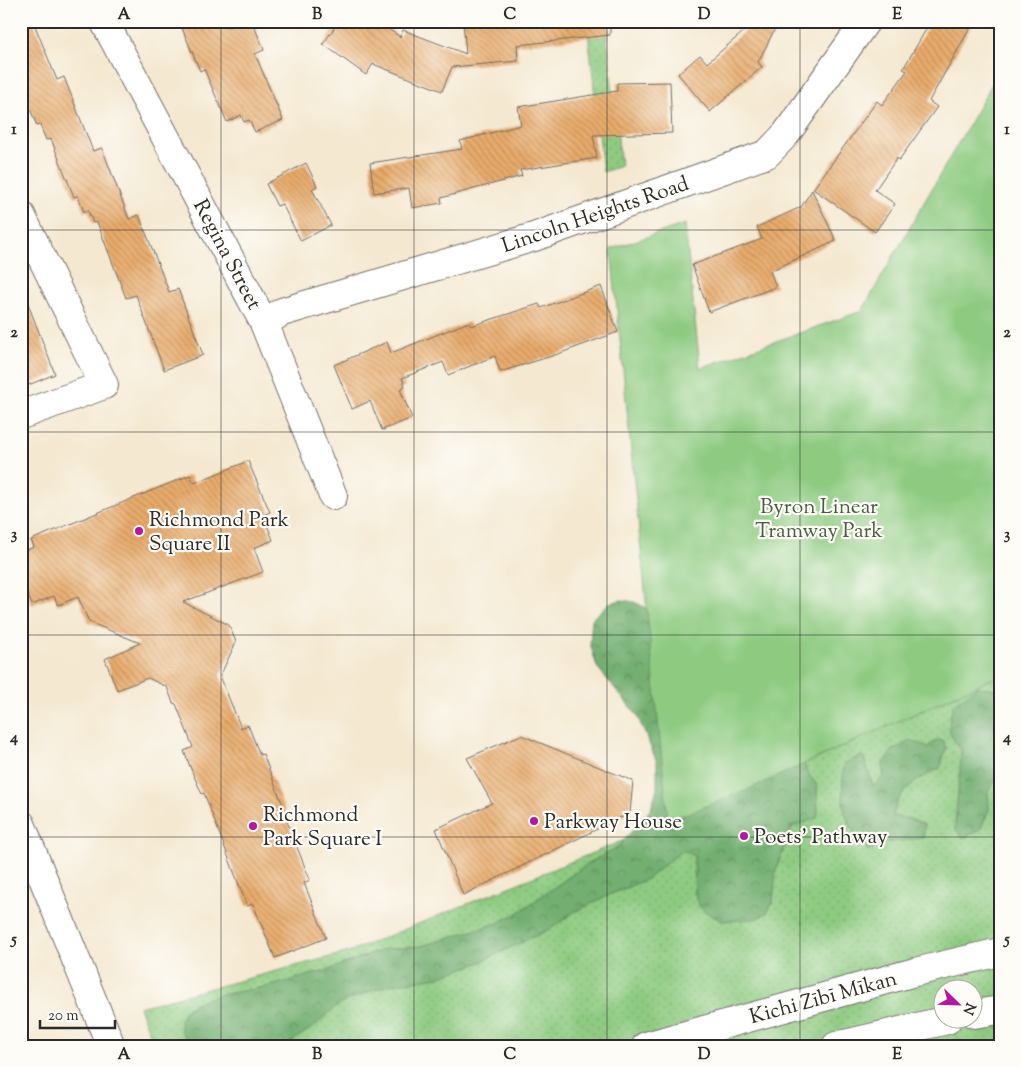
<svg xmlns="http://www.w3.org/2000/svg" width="1021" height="1067" font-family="'Sorts Mill Goudy',serif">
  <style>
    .grass { fill: url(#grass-dots); stroke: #5c7b56; fill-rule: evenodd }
    .forest { fill: url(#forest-crowns); stroke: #4e6d4d }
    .park { fill: #8ecb81; stroke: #5c7b56 }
    .building { fill: url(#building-back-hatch) }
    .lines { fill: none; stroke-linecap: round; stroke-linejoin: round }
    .minor-casing { stroke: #716d65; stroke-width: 30 }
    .major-casing { stroke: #716d65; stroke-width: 30 }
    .highway-casing { stroke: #716d65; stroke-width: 30 }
    .minor { stroke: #fff; stroke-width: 28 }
    .major { stroke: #fff; stroke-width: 28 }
    .highway { stroke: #fff; stroke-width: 28 }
    .grid { fill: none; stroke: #2b2b2b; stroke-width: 1; stroke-opacity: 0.55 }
    .poi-dot { fill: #b5179e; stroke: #fdfcf7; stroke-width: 2 }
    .labels { text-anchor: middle; stroke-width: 4.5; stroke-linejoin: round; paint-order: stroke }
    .street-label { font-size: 21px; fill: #2b2b2b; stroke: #fdfcf7 }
    .park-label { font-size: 21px; fill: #495b45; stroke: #fdfcf7 }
    .poi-label { font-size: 21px; fill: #2b2b2b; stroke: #fdfcf7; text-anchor: start }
    .neatline { fill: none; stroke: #2b2b2b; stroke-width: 2 }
    .grid-label { font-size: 16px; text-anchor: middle; font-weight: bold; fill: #2b2b2b }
  </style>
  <defs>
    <pattern id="grass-dots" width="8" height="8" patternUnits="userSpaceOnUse" patternTransform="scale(1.25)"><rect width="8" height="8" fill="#8ecb81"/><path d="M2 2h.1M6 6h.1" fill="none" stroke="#7bae70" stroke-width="1.8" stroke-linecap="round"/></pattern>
    <pattern id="forest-crowns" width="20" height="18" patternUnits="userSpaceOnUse" patternTransform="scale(1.25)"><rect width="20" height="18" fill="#72af6f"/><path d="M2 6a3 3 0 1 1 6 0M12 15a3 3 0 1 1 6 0" fill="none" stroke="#5e8f5b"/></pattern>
    <pattern id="building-back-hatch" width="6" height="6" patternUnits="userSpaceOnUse" patternTransform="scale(1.25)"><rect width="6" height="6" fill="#e9ac6c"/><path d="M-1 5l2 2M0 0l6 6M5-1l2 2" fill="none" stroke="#bd8c59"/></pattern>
  </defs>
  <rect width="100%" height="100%" fill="#fdfcf7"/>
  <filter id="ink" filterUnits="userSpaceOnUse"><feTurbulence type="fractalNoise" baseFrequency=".02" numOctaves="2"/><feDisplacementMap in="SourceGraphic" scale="10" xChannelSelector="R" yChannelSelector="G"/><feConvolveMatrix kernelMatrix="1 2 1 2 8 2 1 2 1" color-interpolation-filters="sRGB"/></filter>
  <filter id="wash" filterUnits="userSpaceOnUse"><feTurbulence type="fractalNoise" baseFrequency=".0096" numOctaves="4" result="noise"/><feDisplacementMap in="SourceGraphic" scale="20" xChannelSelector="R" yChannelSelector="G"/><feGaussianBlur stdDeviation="1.12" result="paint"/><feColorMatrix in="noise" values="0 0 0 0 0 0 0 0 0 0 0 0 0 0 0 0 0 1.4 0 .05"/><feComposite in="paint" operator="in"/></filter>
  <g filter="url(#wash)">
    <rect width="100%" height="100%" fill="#f4e8d0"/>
    <path class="grass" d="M587 21H605L621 166 603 172Z
      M1000 675V1046H155L139 1007 349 952 745 791ZM944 990H974V1020H944Z"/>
    <path class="forest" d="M622 600 634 602 655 612 793 741 809 775 817 785 818 812 817 818 792 827 776 870 773 902 767 913 755 919 722 921 704 911 700 907 695 894 694 856 683 850 647 879 609 895 574 912 552 928 478 963 438 977 385 986 348 1000 335 1007 316 1025 285 1046H191L181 1031 180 1020 186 1010 195 1003 218 995 266 987 325 971 384 949 422 946 495 924 516 914 586 865 619 846 651 809 657 788V762L637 715 597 667 590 643 592 619 609 603Z
      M977 687 1000 689V777L988 791 989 809 980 830 963 838 955 829C956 802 961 776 961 749 946 732 948 726 953 705Z
      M911 740 927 747 937 740 944 741 946 749 940 768C916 781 899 787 893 816L910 819 925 825 923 838 883 843 868 851C860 841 852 830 847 818 841 805 842 776 845 763L863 755 873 786 884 776 882 766 892 751Z"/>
    <path class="park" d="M1000 70V675L745 791 668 821 611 249 685 224 700 368 862 311Z"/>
    <g id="blocks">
      <path class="building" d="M21 21H33L57 80 64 77 93 151 102 148 129 219 139 215 169 292 178 289 203 355 164 370 136 295 126 298 97 222 93 223 88 210 84 212 78 196 74 197 51 139 46 140 40 125 37 126 21 86Z
        M179 21H225L227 27 241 21H252L264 50 255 54 283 120 255 132 249 120 244 122 241 115 227 122 204 69 200 71Z
        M339 21H377L400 37 403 30 466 54 463 21H610V35L517 45 518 61 452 67 442 91 373 64 366 75 323 44Z
        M756 21H779L758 62 762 67 710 112 678 74 700 55 707 63Z
        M931 21H974L929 101 937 107 899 160 897 158 875 190 895 204 875 232 813 189 877 101 882 105 907 71 903 69Z
        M670 82 672 133 593 135 597 158 520 170 522 176 441 198 442 203 412 208 409 188 374 193 370 163 462 149 460 141 521 125 518 107 617 91V83Z
        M306 163 317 186 312 189 331 225 301 241 282 204 277 206 266 184Z
        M812 190 836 241 770 271 776 287 709 312 692 265 762 239 757 227 801 207Z
        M601 286 618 332 555 355 500 372 495 356 448 375 443 362 402 378 405 386 400 389 412 418 382 430 370 401 352 409 334 365 387 342 391 353 469 322 471 326 539 304 541 308Z
        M21 291H23L55 374 21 388Z
        M248 461 270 512 263 515 273 540 254 548 263 572 183 602 229 625 236 642 220 676 241 728 248 725 260 755 263 754 286 813 284 814 310 880 304 883 326 938 275 958 253 904 247 906 204 793 202 794 193 774 184 751 193 747 176 704 173 703 167 687 148 678 117 690 105 659 140 643 89 622 78 597 58 605 54 596 32 605 21 579V552L34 547 31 540 190 475 194 483Z
        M521 735 633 781 630 813 463 895 436 829 492 803 467 758Z"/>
    </g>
  </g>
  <g filter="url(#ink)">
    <use href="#blocks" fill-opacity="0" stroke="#716d65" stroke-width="1"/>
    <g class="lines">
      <g class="minor-casing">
        <path id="minor" d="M104 21 264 323 333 496
          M21 215 104 385 21 415
          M264 323 282 312 534 237 767 154 786 134 866 21"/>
      </g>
      <g class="major-casing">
        <path id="major" d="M21 824 111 1046"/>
      </g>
      <g class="highway-casing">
        <path id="highway" d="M974 1014 1000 1010
          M646 1046 915 972 1000 952
          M836 1046 947 1020"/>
      </g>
      <use href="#minor" class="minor"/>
      <use href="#major" class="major"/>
      <use href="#highway" class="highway"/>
    </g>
  </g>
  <path class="grid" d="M221 21V1046M414 21V1046M607 21V1046M800 21V1046M21 230H1000M21 432H1000M21 635H1000M21 837H1000"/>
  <g class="poi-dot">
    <circle cx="139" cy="531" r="5"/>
    <circle cx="534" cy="821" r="5"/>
    <circle cx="253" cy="826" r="5"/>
    <circle cx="744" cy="836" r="5"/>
  </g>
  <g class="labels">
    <g class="street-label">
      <text transform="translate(595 214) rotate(-19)" y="7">Lincoln Heights Road</text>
      <text transform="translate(228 254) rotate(62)" y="7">Regina Street</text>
      <text transform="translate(823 997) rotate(-15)" y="7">Kichi Zībī Mīkan</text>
    </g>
    <g class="park-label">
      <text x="819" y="513">Byron Linear<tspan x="819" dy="24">Tramway Park</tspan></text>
    </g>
    <g class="poi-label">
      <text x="149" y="526">Richmond Park<tspan x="149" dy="24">Square II</tspan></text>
      <text x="263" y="821">Richmond<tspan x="263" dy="24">Park Square I</tspan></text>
      <text x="544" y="828">Parkway House</text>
      <text x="754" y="843">Poets' Pathway</text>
    </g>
  </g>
  <rect width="1021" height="1067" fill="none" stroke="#fdfcf7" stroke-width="55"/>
  <g transform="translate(958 1004) rotate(113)"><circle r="24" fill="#fdfcf7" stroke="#a9a8a5"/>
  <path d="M0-4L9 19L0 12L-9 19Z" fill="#b5179e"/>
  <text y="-8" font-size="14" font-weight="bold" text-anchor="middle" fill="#2b2b2b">N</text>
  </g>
  <path d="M40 1020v8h75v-8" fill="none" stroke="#2b2b2b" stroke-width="2.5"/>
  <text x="48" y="1020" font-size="15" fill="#2b2b2b" stroke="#fdfcf7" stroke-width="4" paint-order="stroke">20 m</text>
  <rect x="28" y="28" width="966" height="1012" class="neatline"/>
  <g class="grid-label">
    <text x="124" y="19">A</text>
    <text x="317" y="19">B</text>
    <text x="510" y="19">C</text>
    <text x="704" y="19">D</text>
    <text x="897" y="19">E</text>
    <text x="14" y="134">1</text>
    <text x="1007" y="134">1</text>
    <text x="14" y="337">2</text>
    <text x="1007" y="337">2</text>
    <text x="14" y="539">3</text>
    <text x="1007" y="539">3</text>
    <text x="14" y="742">4</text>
    <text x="1007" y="742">4</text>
    <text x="14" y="944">5</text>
    <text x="1007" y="944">5</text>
    <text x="124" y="1059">A</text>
    <text x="317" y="1059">B</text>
    <text x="510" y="1059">C</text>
    <text x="704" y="1059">D</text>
    <text x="897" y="1059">E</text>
  </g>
</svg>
